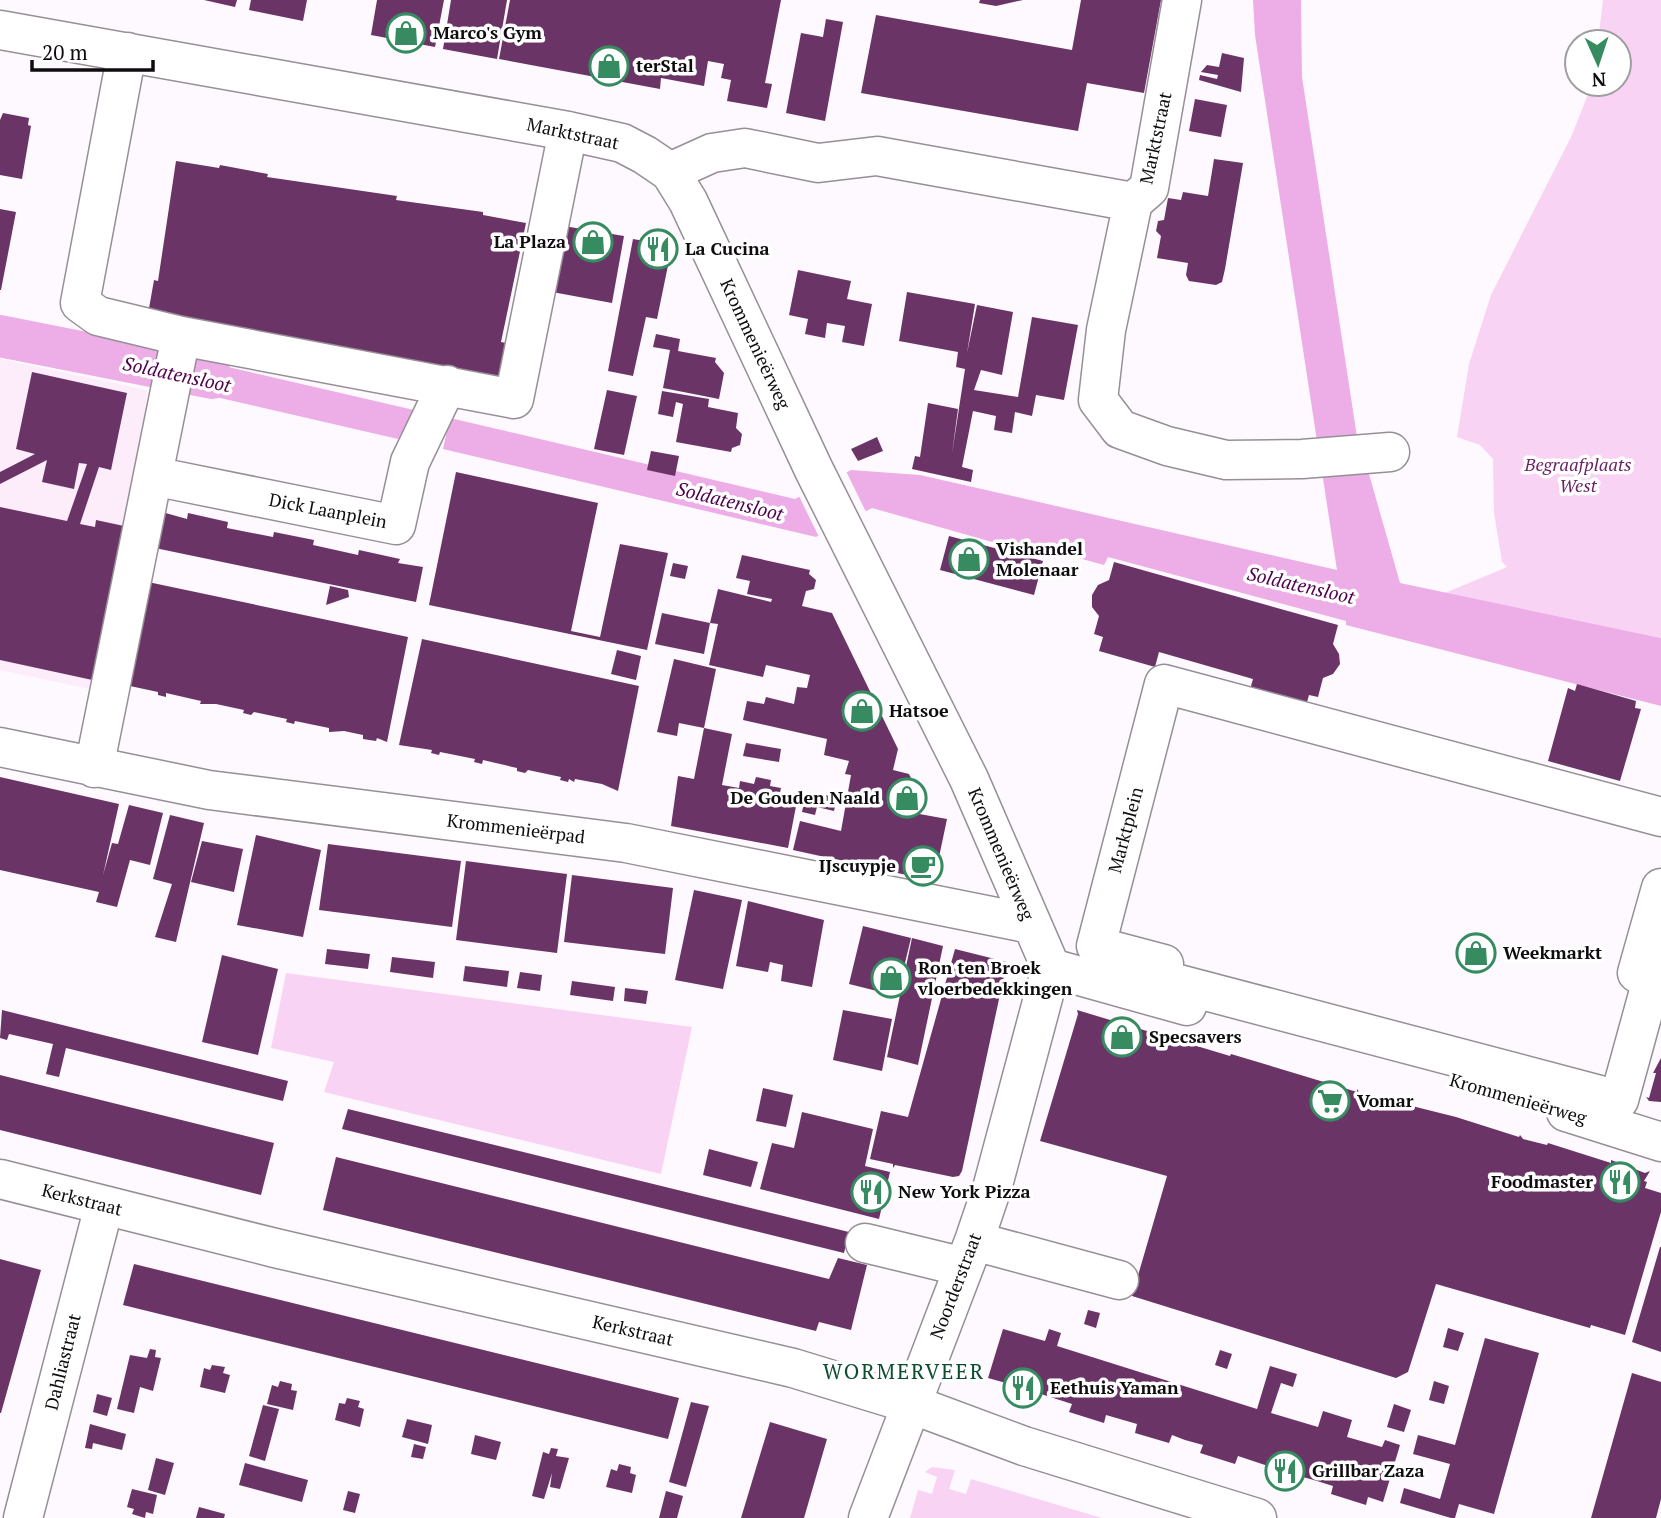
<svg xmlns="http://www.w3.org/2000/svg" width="1661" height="1518" font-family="'PT Serif',serif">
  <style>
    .built { fill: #fdedfb }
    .green { fill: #f8d3f4 }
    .water { fill: #edade7 }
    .pier { fill: #fef9fe }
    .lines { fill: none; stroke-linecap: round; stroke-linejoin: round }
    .canal { stroke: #edade7; stroke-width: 42 }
    .building { fill: #6b3467 }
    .minor-casing { stroke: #978f96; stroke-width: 41 }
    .minor { stroke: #fff; stroke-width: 38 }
    .labels { text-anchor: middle; stroke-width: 7; stroke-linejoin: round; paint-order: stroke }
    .poi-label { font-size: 18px; font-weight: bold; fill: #0f0c0f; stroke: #fff; text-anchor: start }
    .street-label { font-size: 18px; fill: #0f0c0f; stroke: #fff }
    .park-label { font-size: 18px; font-style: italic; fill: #6b2267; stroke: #fff }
    .water-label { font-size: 19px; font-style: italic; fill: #4f004c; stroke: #fff }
    .quarter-label { font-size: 21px; letter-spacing: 2px; fill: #0d4d30; stroke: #fff }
  </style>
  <rect width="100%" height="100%" fill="#fef9fe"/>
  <path class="built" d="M0 359 147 390 136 514 99 691 0 670Z"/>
  <path class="green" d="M1603 0H1661V638L1445 593 1507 567 1502 562 1494 513 1493 459 1480 445 1457 437 1469 364 1491 295 1572 135 1592 84H1619V42H1598Z
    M286 973 692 1027 661 1174 324 1092 334 1062 271 1048Z
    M932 1467 955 1470 949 1489 966 1494 971 1479 1102 1518H910L918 1490 932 1494 937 1477 925 1472Z"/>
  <path class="water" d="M1253 0H1301L1302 77 1357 437 1317 441 1255 35Z
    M0 325 123 351 133 381 0 354Z
    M198 360 414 410 398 439 190 391Z
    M450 418 795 499 851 470 920 475 1337 570 1322 472 1367 467 1400 583 1661 638V706L1346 625V621L1108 557 1104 565 1042 548 1038 555 872 508 816 537 443 449Z"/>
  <path class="pier" d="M845 469 867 514 820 539 798 494Z"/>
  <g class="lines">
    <path class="canal" d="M0 336 212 378"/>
  </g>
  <path class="building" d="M204 0H237L235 7Z
    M251 0H307L303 21 249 10Z
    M377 0H444L435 47 371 35Z
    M451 0H507L497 59 443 49Z
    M510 0H781L765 83 772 84 767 108 727 101 731 80 721 78 724 64 708 61 704 86 661 78 660 89 499 59Z
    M980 0H1023L996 6 979 3Z
    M1081 0H1161L1144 93 1087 83 1078 131 861 93 876 15 1072 50Z
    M826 19 843 22 825 121 786 113 801 33 823 37Z
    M1222 53 1244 58 1241 92 1199 80 1200 75 1217 79 1218 75 1201 72 1207 65 1219 67Z
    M1195 99 1227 105 1221 137 1189 131Z
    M3 113 29 118 28 125 31 126 22 179 0 175V120Z
    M1214 159 1243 163 1225 269 1222 282 1216 285 1189 281 1186 275 1188 263 1157 258 1161 236 1156 231 1158 221 1164 220 1168 198 1181 200 1183 192 1208 196Z
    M176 161 219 168 220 165 268 174 267 177 397 196 396 200 483 212V215L526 223 501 342 506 343 500 376 451 367 450 370 148 314 154 280 158 281Z
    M0 209 16 212 1 290H0Z
    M564 226 624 236 612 303 552 292Z
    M633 239 672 246 657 319 646 317 633 376 608 371Z
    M798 270 851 281 847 299 872 304 864 346 842 342 845 326 827 323 825 338 805 334 808 319 789 315Z
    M907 292 975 304 967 353 977 305 1013 312 1002 375 981 370 974 390 1018 397 1032 317 1078 325 1064 400 1036 395 1032 416 1015 412 1012 433 994 430 996 416 973 411 962 467 973 470 971 482 912 469 915 456 920 457 928 403 958 409 952 454 965 369 956 367 958 352 899 341Z
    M656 334 680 339 678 351 716 358 715 362 724 373 719 399 663 388 670 350 653 347Z
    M32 372 127 393 111 470 99 467 80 524 95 527 96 520 124 526 97 681 0 660V507L67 521 87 464 79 463 74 489 42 482 47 460 0 484V472L35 454 16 449Z
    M607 390 637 396 624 455 594 449Z
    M662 391 709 399 708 407 738 413 736 428 742 434 740 445 732 448 731 452 676 442 683 404 676 402 673 417 658 414Z
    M877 437 883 451 858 461 851 449Z
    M651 451 679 456 675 476 647 470Z
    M456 472 598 503 571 631 600 637 620 544 668 553 647 650 429 605Z
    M162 512 187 519 188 513 228 522 227 528 273 537 274 532 314 540 313 545 358 555 359 550 400 559 398 563 423 567 416 602 155 548Z
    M949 536 1043 561 1034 595 940 570Z
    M742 555 810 570 809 574 816 580 814 589 806 591 802 606 832 613 898 749 893 770 909 774 918 793 914 813 947 819 934 881 793 850 800 821 841 831 851 775 845 774 849 761 824 755 827 739 743 720 747 701 764 704 766 697 794 704 797 687 807 688 810 675 766 665 763 677 709 665 718 624 710 623 718 589 771 602 772 599 747 594 750 581 736 578Z
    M1114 562 1338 625 1333 644 1339 654 1340 664 1333 674 1323 678 1318 697 1309 695 1305 709 1249 693 1253 679 1159 652 1155 667 1099 651 1103 637 1094 634 1099 616 1092 607V595L1098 585 1109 580Z
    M673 563 688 566 685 579 670 576Z
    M148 582 408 637 387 742 377 738 376 741 363 739V735L344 731 329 732V728L295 721 294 724 286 722 287 719 254 712 251 715 243 713 244 710 216 704H200L201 701 166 693V697L158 695V692L130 686Z
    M330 586 348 590 349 597 326 605Z
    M662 613 710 623 704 654 655 644Z
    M422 639 639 686 618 791 602 784 575 779 574 782 569 779 568 782 560 780 561 777 528 770 525 773 517 771V768L483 760 482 764 474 762 475 759 440 752 439 755 431 753 432 750 399 745Z
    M617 650 641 656 636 680 611 674Z
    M674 659 716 669 704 728 679 723 677 736 657 732Z
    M1577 684 1636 701 1635 708 1641 709 1620 781 1548 761 1568 688 1575 691Z
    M704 728 732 734 722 785 739 788 740 781 754 784 756 777 771 780 770 786 781 788 779 797 797 801 788 848 671 826 678 776 694 779Z
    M746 743 781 749 779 762 743 756Z
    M0 777 119 804 103 875 112 843 118 844 129 805 163 813 150 865 130 860 117 907 96 902 99 892 0 870Z
    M806 792 837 797 834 811 817 807 815 815 802 812Z
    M170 815 204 823 176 942 155 937 172 884 153 879Z
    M256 835 321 850 303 937 237 925Z
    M202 841 243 849 234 892 191 882Z
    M328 844 461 861 452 927 319 910Z
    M466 861 567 874 557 953 456 940Z
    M572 875 673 888 665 954 564 942Z
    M694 890 742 900 723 989 675 980Z
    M748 901 824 920 812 987 781 981 783 965 770 962 768 972 736 966Z
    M863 926 911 938 897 996 849 984Z
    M912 938 943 946 918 1065 887 1057Z
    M327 949 370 954 368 969 325 964Z
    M955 949 1007 962 962 1171 959 1176 953 1177 895 1165 893 1168V1164L870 1159 881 1111 908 1117Z
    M222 955 278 969 258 1055 202 1042Z
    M392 957 435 962 433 978 390 972Z
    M465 966 509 971 507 987 463 981Z
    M520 972 542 975 540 991 517 988Z
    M572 981 615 987 613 1001 570 995Z
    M625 988 648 991 646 1004 624 1001Z
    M2 1010 288 1081 283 1101 66 1048 59 1077 46 1074 53 1044 9 1034 7 1040 0 1038Z
    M843 1010 892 1019 882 1071 833 1060Z
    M1077 1010 1230 1056 1231 1054 1357 1092V1089L1360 1093 1456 1117 1519 1137 1520 1135 1523 1139 1547 1145 1548 1143 1611 1163V1160L1645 1173 1650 1171 1644 1181 1647 1182 1645 1188 1661 1193V1212L1625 1335 1591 1325 1590 1328 1436 1284 1408 1372 1396 1378 1132 1296 1167 1176 1040 1141 1078 1014Z
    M1661 1058V1102L1649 1101 1646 1097 1649 1098 1656 1073H1653Z
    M0 1075 274 1143 261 1195 0 1130Z
    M763 1088 793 1095 786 1127 756 1121Z
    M348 1109 849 1232 844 1253 342 1129Z
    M802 1112 873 1129 865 1166 890 1172 879 1219 760 1189 772 1143 794 1148Z
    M709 1149 758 1162 751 1187 703 1175Z
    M336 1157 829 1279 838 1258 867 1265 851 1330 819 1322 816 1331 323 1210Z
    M1660 1247H1661V1352L1632 1342Z
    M0 1259 41 1270 1 1413H0Z
    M134 1264 679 1398 668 1439 123 1305Z
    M1088 1310 1100 1313 1096 1328 1084 1324Z
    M1448 1328 1464 1333 1458 1351 1443 1347Z
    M1003 1329 1045 1341 1049 1329 1061 1333 1057 1346 1257 1409 1270 1366 1297 1374 1293 1387 1281 1383 1271 1413 1318 1427 1323 1411 1352 1420 1347 1437 1382 1447 1385 1440 1400 1445 1383 1502 1368 1497 1366 1505 1331 1494 1333 1486 1317 1481 1303 1477 1301 1484 1266 1473 1268 1466 1238 1456 1235 1464 1200 1453 1203 1445 1185 1440 1172 1435 1169 1443 1135 1433 1137 1424 1106 1415 1104 1423 1069 1412 1072 1404 1041 1394 1038 1402 1004 1391 1006 1383 988 1378Z
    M1485 1338 1539 1353 1494 1514 1459 1504 1455 1518H1451L1400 1503 1404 1488 1440 1499 1450 1464 1413 1454 1418 1435 1455 1445Z
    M150 1349 156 1350 155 1357 161 1358 153 1391 140 1387 134 1413 117 1409 130 1355 147 1358Z
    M1220 1350 1232 1354 1227 1369 1215 1365Z
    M212 1365 225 1367 223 1373 230 1375 225 1393 200 1387 204 1368 210 1370Z
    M1632 1373 1661 1382V1499L1656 1518H1591Z
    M280 1381 292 1384 291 1390 297 1391 293 1410 267 1404 272 1385 278 1387Z
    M1434 1381 1449 1386 1444 1404 1429 1400Z
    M97 1394 112 1398 107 1416 93 1412Z
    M347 1398 360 1401 358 1407 364 1409 360 1427 335 1420 339 1403 345 1404Z
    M691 1402 709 1406 686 1487 669 1482Z
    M1394 1404 1411 1410 1404 1432 1387 1427Z
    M263 1405 279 1409 265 1461 249 1456Z
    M407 1419 432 1425 428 1444 402 1437Z
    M770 1422 827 1439 804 1518H741Z
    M90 1424 126 1434 122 1450 93 1443 92 1449 85 1448Z
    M475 1435 501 1442 496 1460 471 1454Z
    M414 1444 426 1447 423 1459 411 1457Z
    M551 1448 558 1449 556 1456 569 1458 560 1489 550 1487 552 1473 544 1499 532 1496 543 1452 549 1454Z
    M156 1458 174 1463 165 1495 148 1490Z
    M245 1463 308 1480 302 1502 239 1485Z
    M619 1464 631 1467 630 1473 636 1475 632 1493 606 1487 611 1469 617 1471Z
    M132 1489 157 1495 153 1514 146 1512 145 1518 132 1514 134 1509 127 1507Z
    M348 1491 360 1494 355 1513 343 1510Z
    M666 1491 683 1496 677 1518H659Z
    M199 1507 225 1514 224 1518H196Z"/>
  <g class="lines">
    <g class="minor-casing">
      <path id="minor" d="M0 30 568 131 622 143 645 155 670 172 688 201 814 470 969 779 1051 968
        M127 52 80 303 98 316 181 336 514 399 568 131
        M670 172 712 153 745 148 818 163 877 156 1133 202 1149 188 1182 0
        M1133 202 1106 330 1098 400 1120 429 1167 446 1226 460 1302 459 1390 452
        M153 476 396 525 410 462 447 385
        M0 747 209 790 626 843 1031 924
        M94 768 181 336
        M1661 817 1164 684 1096 946 1164 964 1160 979 1619 1100 1661 947
        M1051 968 1187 1006
        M1637 973 1661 888
        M1566 1112 1661 1142
        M0 1179 275 1248 793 1368 911 1404 1024 1446 1257 1518
        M974 1241 1119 1280
        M865 1243 964 1267
        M23 1518 104 1206
        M868 1518 974 1241 993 1185 1051 968"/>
    </g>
    <use href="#minor" class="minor"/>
  </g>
  <defs>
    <g id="shop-ring" transform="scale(2.0125)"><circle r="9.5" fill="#fff" stroke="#368c60" stroke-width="1.5"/><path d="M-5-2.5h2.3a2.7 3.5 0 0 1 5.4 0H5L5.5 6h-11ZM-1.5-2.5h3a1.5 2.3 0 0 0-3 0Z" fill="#368c60"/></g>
    <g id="restaurant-ring" transform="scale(2.0125)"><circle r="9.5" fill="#fff" stroke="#368c60" stroke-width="1.5"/><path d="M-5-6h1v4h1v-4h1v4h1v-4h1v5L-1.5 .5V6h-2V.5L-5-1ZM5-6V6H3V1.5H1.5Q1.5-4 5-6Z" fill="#368c60"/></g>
    <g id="cafe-ring" transform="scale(2.0125)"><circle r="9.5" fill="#fff" stroke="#368c60" stroke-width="1.5"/><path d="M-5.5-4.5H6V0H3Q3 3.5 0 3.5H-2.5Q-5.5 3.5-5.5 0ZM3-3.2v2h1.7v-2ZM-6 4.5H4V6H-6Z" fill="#368c60"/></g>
    <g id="supermarket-ring" transform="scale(2.0125)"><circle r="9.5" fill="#fff" stroke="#368c60" stroke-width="1.5"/><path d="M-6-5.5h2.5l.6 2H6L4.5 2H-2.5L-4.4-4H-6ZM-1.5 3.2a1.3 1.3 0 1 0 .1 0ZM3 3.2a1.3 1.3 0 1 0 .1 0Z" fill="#368c60"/></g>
  </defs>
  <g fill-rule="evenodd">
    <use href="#shop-ring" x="406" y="33"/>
    <use href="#shop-ring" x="609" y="66"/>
    <use href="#shop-ring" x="593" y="242"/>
    <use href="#restaurant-ring" x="658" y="249"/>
    <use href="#shop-ring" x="969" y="559"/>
    <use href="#shop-ring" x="862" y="711"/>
    <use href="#shop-ring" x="907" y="798"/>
    <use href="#cafe-ring" x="923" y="866"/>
    <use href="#shop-ring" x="1476" y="953"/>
    <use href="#shop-ring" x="891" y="978"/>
    <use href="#shop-ring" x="1122" y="1037"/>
    <use href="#supermarket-ring" x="1330" y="1101"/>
    <use href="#restaurant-ring" x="1620" y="1182"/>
    <use href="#restaurant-ring" x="871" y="1192"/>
    <use href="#restaurant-ring" x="1023" y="1388"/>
    <use href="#restaurant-ring" x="1285" y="1471"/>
  </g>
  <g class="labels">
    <g class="poi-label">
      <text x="433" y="39">Marco's Gym</text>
      <text x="636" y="72">terStal</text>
      <text x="566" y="248" text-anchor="end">La Plaza</text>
      <text x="685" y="255">La Cucina</text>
      <text x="996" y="555">Vishandel<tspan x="996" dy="21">Molenaar</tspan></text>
      <text x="889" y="717">Hatsoe</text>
      <text x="880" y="804" text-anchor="end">De Gouden Naald</text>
      <text x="896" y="872" text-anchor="end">IJscuypje</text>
      <text x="1503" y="959">Weekmarkt</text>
      <text x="918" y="974">Ron ten Broek<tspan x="918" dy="21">vloerbedekkingen</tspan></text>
      <text x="1149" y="1043">Specsavers</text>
      <text x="1357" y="1107">Vomar</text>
      <text x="1593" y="1188" text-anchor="end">Foodmaster</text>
      <text x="898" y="1198">New York Pizza</text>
      <text x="1050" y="1394">Eethuis Yaman</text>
      <text x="1312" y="1477">Grillbar Zaza</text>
    </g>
    <g class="street-label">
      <text transform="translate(573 134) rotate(12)" y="6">Marktstraat</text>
      <text transform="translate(1156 138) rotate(-78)" y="6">Marktstraat</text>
      <text transform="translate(755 344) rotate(65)" y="6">Krommenieërweg</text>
      <text transform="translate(328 511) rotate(11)" y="6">Dick Laanplein</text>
      <text transform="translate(516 829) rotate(7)" y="6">Krommenieërpad</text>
      <text transform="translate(1126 830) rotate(-75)" y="6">Marktplein</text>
      <text transform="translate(1001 854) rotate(67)" y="6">Krommenieërweg</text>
      <text transform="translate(1518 1099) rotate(16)" y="6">Krommenieërweg</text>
      <text transform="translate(82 1200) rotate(14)" y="6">Kerkstraat</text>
      <text transform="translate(956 1286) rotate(-69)" y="6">Noorderstraat</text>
      <text transform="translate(633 1331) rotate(13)" y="6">Kerkstraat</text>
      <text transform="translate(63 1362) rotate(-76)" y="6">Dahliastraat</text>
    </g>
    <g class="park-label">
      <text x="1578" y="471">Begraafplaats<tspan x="1578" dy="21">West</tspan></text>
    </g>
    <g class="water-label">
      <text transform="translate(177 374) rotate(12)" y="7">Soldatensloot</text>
      <text transform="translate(730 501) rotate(14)" y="7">Soldatensloot</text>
      <text transform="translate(1301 585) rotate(13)" y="7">Soldatensloot</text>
    </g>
    <g class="quarter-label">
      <text x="904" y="1379">WORMERVEER</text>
    </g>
  </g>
  <g transform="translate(1598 63) rotate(177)"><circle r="33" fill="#ffffff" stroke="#9f9e9f" stroke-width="2"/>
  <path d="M0-5L12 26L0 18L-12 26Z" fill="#368c60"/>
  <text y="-10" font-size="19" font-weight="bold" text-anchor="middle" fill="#0f0c0f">N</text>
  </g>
  <path d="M32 60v10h121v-10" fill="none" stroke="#0f0c0f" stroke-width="3.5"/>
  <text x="42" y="60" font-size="21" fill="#0f0c0f" stroke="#ffffff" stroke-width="5" paint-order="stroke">20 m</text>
</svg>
